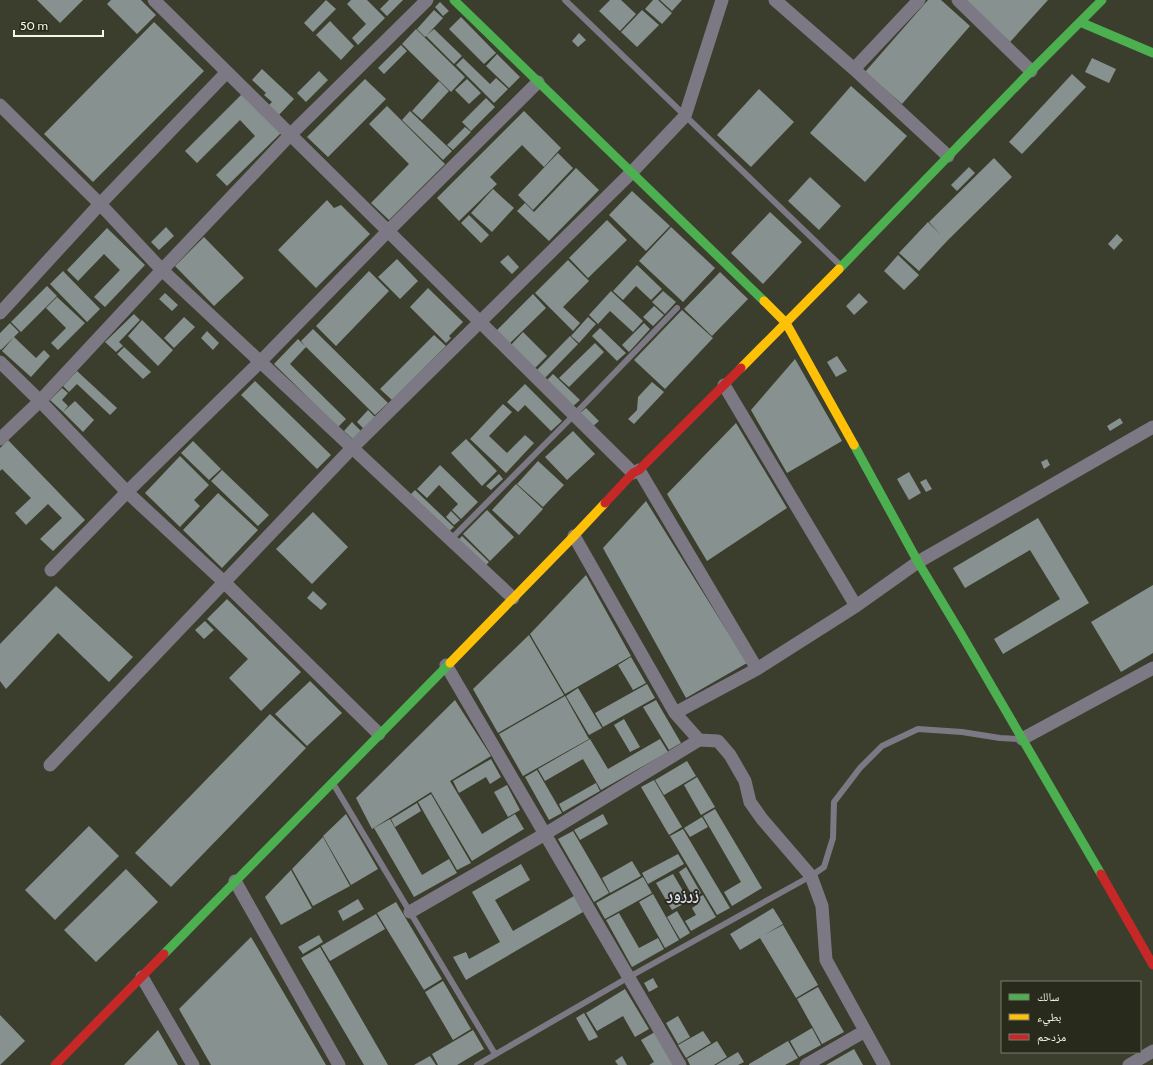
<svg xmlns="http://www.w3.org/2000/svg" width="1153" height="1065" font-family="Cabin,'Noto Naskh Arabic',sans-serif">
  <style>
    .building { fill: #879290 }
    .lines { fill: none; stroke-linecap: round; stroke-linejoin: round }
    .lane { stroke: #7c7985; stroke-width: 6 }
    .street { stroke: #7c7985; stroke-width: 13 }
    .fast { stroke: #4caf50; stroke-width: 9 }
    .slow { stroke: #ffc107; stroke-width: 9 }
    .jam { stroke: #c62828; stroke-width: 9 }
    .labels { text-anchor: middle; stroke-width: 4; stroke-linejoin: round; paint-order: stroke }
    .quarter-label { font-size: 16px; font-weight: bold; fill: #e7e0fd; stroke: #282b1c }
  </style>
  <rect width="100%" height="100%" fill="#3b3e2d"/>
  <path class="building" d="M37 0H83L60 23Z
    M111 0H141L156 15 137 34 107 4Z
    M326 0 336 9 313 32 304 23Z
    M351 0H367L385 18 358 45 352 38 366 24 347 4Z
    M389 0H403L387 16 380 9Z
    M610 0H621L636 14 620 31 599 11Z
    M653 0H658L672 13 662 24 645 9Z
    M660 0H682L672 11Z
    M928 0H941L970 26 902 104 865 72Z
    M964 0H1048L1010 42Z
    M440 2 449 11 443 16 435 7Z
    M434 10 443 18 427 35 434 29 462 56 454 64 426 36 425 37 417 29Z
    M642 10 659 25 637 47 621 32Z
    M461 17 496 53 484 64 449 29Z
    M330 21 354 46 341 60 316 35Z
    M154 22 204 71 93 182 44 134Z
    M416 29 465 77 451 92 402 44Z
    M579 33 586 40 578 47 572 41Z
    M401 45 407 51 384 74 378 68Z
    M497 54 520 77 509 88 486 66Z
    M463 58 490 84 496 78 508 89 494 103 456 65Z
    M1092 58 1116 69 1109 83 1085 72Z
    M262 69 294 99 277 117 267 107 272 102 264 95 266 93 252 80Z
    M319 71 328 80 306 102 297 93Z
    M1072 74 1086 87 1022 154 1009 142Z
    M365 79 386 99 328 157 307 137Z
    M467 79 481 93 469 104 455 90Z
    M439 81 449 91 422 120 412 111Z
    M851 86 907 136 865 182 810 133Z
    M759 89 794 122 751 167 717 135Z
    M242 94 281 133 227 186 216 175 255 136 240 120 197 163 185 151Z
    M486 98 495 107 471 131 462 122Z
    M387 106 445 164 389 220 371 203 409 164 369 124Z
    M410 111 452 151 443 160 402 120Z
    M524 111 561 148 544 167 522 145 490 177 497 184 459 221 437 198Z
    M465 127 471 132 453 150 447 145Z
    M558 153 573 168 533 210 518 195Z
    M994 158 1012 177 948 240 919 271 899 253 928 222 940 234 929 222Z
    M969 167 975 173 957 191 951 185Z
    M576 168 599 190 549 241 517 211 525 203 534 212Z
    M810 177 841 206 819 230 788 201Z
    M493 189 514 208 492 232 471 213Z
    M632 191 670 226 646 251 609 215Z
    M327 200 334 208 341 205 370 234 316 288 278 250Z
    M770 212 802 242 763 284 731 253Z
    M469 215 489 235 481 243 461 223Z
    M607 220 627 240 588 278 569 258Z
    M166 227 174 236 159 250 151 242Z
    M671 227 715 268 683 302 639 261Z
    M107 228 145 265 105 307 94 297 120 270 104 254 78 281 67 270Z
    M1117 234 1123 240 1114 250 1108 244Z
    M204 237 244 278 214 306 175 266Z
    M508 255 519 267 512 274 500 262Z
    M898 255 919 275 904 290 884 271Z
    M397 259 418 281 400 299 378 277Z
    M568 260 589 281 563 307 580 323 573 331 535 293Z
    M637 265 662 289 651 300 636 286 623 300 613 291Z
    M63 271 100 309 87 322 50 284Z
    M369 271 389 291 336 346 316 326Z
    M720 272 748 299 712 336 684 309Z
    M47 286 57 296 21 332 11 322Z
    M428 288 463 322 449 336 451 338 446 343 410 307Z
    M611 291 643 321 633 332 610 311 598 324 589 315Z
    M663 291 676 302 665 314 652 302Z
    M165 293 178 305 172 311 159 299Z
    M859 293 868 302 854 315 846 306Z
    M533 294 546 308 508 345 495 332Z
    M57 297 85 323 58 350 51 343 66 328 46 308Z
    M654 306 664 315 653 326 643 317Z
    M682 310 713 338 665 389 634 360Z
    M134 314 140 320 119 342 123 346 116 352 105 342Z
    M184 317 195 327 174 348 164 338Z
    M588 317 596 324 579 343 571 336Z
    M142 320 173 350 158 366 128 336Z
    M10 323 19 332 1 350 0 349V333Z
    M644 323 650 329 629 352 622 345Z
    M600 328 626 353 617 361 592 336Z
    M313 329 388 403 375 415 306 347 290 364 346 419 338 427 274 364 298 339 305 346 301 341Z
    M207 331 219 343 213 350 201 338Z
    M523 332 547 356 533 370 510 346Z
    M434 335 446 346 392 400 380 389Z
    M570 336 578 344 544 379 536 371Z
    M14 337 36 358 44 350 50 356 31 377 2 351Z
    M595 343 604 352 569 387 559 378Z
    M124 347 151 372 143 379 117 354Z
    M837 356 847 371 836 377 827 362Z
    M795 359 842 441 787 473 751 410Z
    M77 371 117 408 110 415 77 384 69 392 63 386Z
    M553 374 580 400 572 407 546 381Z
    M255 381 331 455 317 469 241 395Z
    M652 382 664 392 634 424 628 419 637 410 638 397Z
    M525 384 562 421 551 431 525 405 518 412 507 402Z
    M62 388 68 393 62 400 68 406 63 412 50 400Z
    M75 401 94 420 83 432 63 412Z
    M503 404 512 412 489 436 507 453 525 435 534 443 506 473 470 439Z
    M586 408 599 421 592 427 579 414Z
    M368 410 377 419 366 431 357 422Z
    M1120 418 1123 423 1110 431 1107 426Z
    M352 422 363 433 355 441 344 431Z
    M736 423 787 508 707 561 667 494Z
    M573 431 595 454 567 480 545 457Z
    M466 439 497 471 482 486 451 453Z
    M8 440 85 520 53 551 40 539 62 518 48 504 26 525 15 513 31 498 2 469 0 471V448Z
    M193 441 221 469 209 480 181 453Z
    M180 456 209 485 194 500 200 506 180 527 145 493Z
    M1047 459 1050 465 1044 469 1041 462Z
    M538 461 564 485 543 507 517 484Z
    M440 465 478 502 461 519 452 510 458 504 439 485 427 498 417 489Z
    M222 470 269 515 258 526 211 481Z
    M909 472 921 493 909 500 897 479Z
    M499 474 503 479 491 490 486 486Z
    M926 479 932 489 926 492 920 482Z
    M516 484 543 509 519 535 492 510Z
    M415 490 454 527 447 533 409 496Z
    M218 493 258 530 222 568 183 530Z
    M646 501 747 663 686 698 603 548Z
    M487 510 514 537 490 561 463 534Z
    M451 511 460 520 454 525 446 517Z
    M313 512 348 547 312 584 276 549Z
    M1038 518 1089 603 1003 654 994 639 1060 599 1030 550 965 588 953 568Z
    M462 536 489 562 483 568 456 542Z
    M586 575 631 656 565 694 530 634Z
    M1153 585V653L1121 672 1091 622Z
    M56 586 133 657 109 682 58 633 6 689 0 681V644Z
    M313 591 327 604 321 610 307 598Z
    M227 599 301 672 261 711 229 678 248 659 207 619Z
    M205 621 214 630 204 639 195 630Z
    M529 635 564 695 498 733 473 689Z
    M631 657 646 683 633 690 618 665Z
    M310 681 342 713 307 746 275 714Z
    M647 684 655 698 603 727 595 713Z
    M578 688 602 728 589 735 566 696Z
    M565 696 589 739 523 776 499 734Z
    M455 700 491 756 450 781 482 834 515 814 524 829 472 861 431 792 372 829 356 798Z
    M656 700 681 743 669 750 643 707Z
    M270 714 306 748 171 887 135 853Z
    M624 719 640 747 630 752 614 725Z
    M590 739 608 769 660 739 668 752 601 790 583 759 545 781 538 769Z
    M491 759 501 777 490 784 486 777 459 793 453 781Z
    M687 761 696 776 664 795 655 780Z
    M537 770 562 813 549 820 525 777Z
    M697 777 715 807 701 815 684 785Z
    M654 780 682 827 669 835 641 787Z
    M596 783 600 791 563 812 559 804Z
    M507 785 520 810 508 817 494 792Z
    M431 794 471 863 457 870 418 802Z
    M417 803 421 811 395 827 391 819Z
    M715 809 762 888 732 906 724 892 741 882 703 816Z
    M346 814 378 869 351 885 323 836Z
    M603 814 608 824 580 840 574 830Z
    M702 817 708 827 690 837 684 828Z
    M390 819 422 875 449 859 457 873 414 897 374 828Z
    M89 826 119 856 55 920 25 890Z
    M683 829 730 908 717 915 670 836Z
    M573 831 609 893 594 902 558 839Z
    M323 837 350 886 313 906 292 869Z
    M678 854 684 864 648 884 642 873Z
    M632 861 641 876 610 893 602 878Z
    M521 864 530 880 495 900 513 931 574 896 583 912 466 980 453 957 466 952 469 959 500 942 472 892Z
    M686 867 701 893 693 897 679 872Z
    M126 869 158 902 96 962 64 930Z
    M291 870 312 908 281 925 265 897Z
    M673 874 689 901 672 910 656 883Z
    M643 877 652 893 605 919 596 903Z
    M653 894 679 940 665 948 639 902Z
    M703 895 716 917 691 931 685 921 696 915 692 908 698 904 696 899Z
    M358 899 364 909 343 921 338 911Z
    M396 902 442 979 424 990 377 913Z
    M773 908 783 924 764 935 783 925 818 985 796 998 760 938 740 950 730 934Z
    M677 911 690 933 680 939 667 917Z
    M619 913 639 948 658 938 664 949 632 967 606 920Z
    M376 914 385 929 330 961 321 946Z
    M319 935 323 942 303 954 298 947Z
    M251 937 326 1065H211L179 1009Z
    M320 947 388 1065H364L301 958Z
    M653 978 658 987 649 992 644 983Z
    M443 981 471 1029 453 1040 425 992Z
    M818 987 844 1032 822 1044 797 999Z
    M625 989 649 1029 635 1037 623 1016 597 1031 586 1013Z
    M584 1013 598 1037 589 1041 576 1018Z
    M0 1015 25 1041 0 1065Z
    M678 1016 690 1037 678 1044 666 1023Z
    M812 1028 821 1045 799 1057 790 1041Z
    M158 1030 178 1065H124Z
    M473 1030 484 1049 457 1065H438L432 1054Z
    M703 1031 711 1043 686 1058 678 1045Z
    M655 1032 673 1065H649L654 1062 641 1040Z
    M717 1041 727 1057 714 1065H690L687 1059Z
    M788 1041 798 1058 785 1065H749V1064Z
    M854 1049 863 1065H826Z
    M738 1052 744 1062 738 1065H716Z
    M430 1056 436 1065H414Z
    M622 1056 627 1065H618L615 1061Z"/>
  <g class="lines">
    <path class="lane" d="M565 0 839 264
      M450 540 574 415 677 308
      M334 785 495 1054
      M477 1065 629 977 811 876 824 867 833 838 834 802 860 768 882 746 918 729 962 732 1000 738 1019 739"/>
    <path class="street" d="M154 0 633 473
      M775 0 854 69 948 156
      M958 0 1031 71
      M854 69 919 0
      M0 105 100 204 162 270 513 598
      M0 313 100 204 227 72
      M0 362 40 401 127 492 224 582 379 734
      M724 385 856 606
      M0 439 40 401 162 270 290 135 427 0
      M639 470 757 669
      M574 536 675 713 699 740 718 741 730 755 745 781 750 802 762 819 811 876 822 906 826 960 884 1065
      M51 570 127 492 260 362 388 231 538 82
      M446 665 680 1065
      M675 713 757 669 856 606 918 562 1153 427
      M1022 739 1153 668
      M50 765 352 448 632 172 685 116 722 0
      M235 881 339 1065
      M410 912 545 834 699 740
      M142 977 193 1065
      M806 1065 865 1031
      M1129 1065 1153 1051"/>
    <path class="fast" d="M454 0 764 301
      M1080 22 1153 53
      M839 269 1031 71 1102 0
      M854 445 918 562 960 632 1101 874
      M164 954 450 663"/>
    <path class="slow" d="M764 301 786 323 854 445
      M741 368 839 269
      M450 663 574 536 605 503"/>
    <path class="jam" d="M605 503 633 473 639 470 741 368
      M1101 874 1153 965
      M55 1065 164 954"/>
  </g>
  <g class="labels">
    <g class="quarter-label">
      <text x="683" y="900">زرزور</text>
    </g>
  </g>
  <rect x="1001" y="981" width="140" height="72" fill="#282b1c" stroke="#797d6c"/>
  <rect x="1009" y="994" width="20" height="6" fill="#4caf50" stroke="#797d6c"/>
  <text x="1037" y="1001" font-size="12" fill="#f3f7e3">سالك</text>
  <rect x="1009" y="1014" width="20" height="6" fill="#ffc107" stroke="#797d6c"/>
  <text x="1037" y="1021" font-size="12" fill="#f3f7e3">بطيء</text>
  <rect x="1009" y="1034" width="20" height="6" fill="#c62828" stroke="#797d6c"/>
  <text x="1037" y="1041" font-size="12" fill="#f3f7e3">مزدحم</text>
  <path d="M14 30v6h89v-6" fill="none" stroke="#f3f7e3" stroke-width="2"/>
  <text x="20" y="30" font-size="12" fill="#f3f7e3" stroke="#282b1c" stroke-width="3" paint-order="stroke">50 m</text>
</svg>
